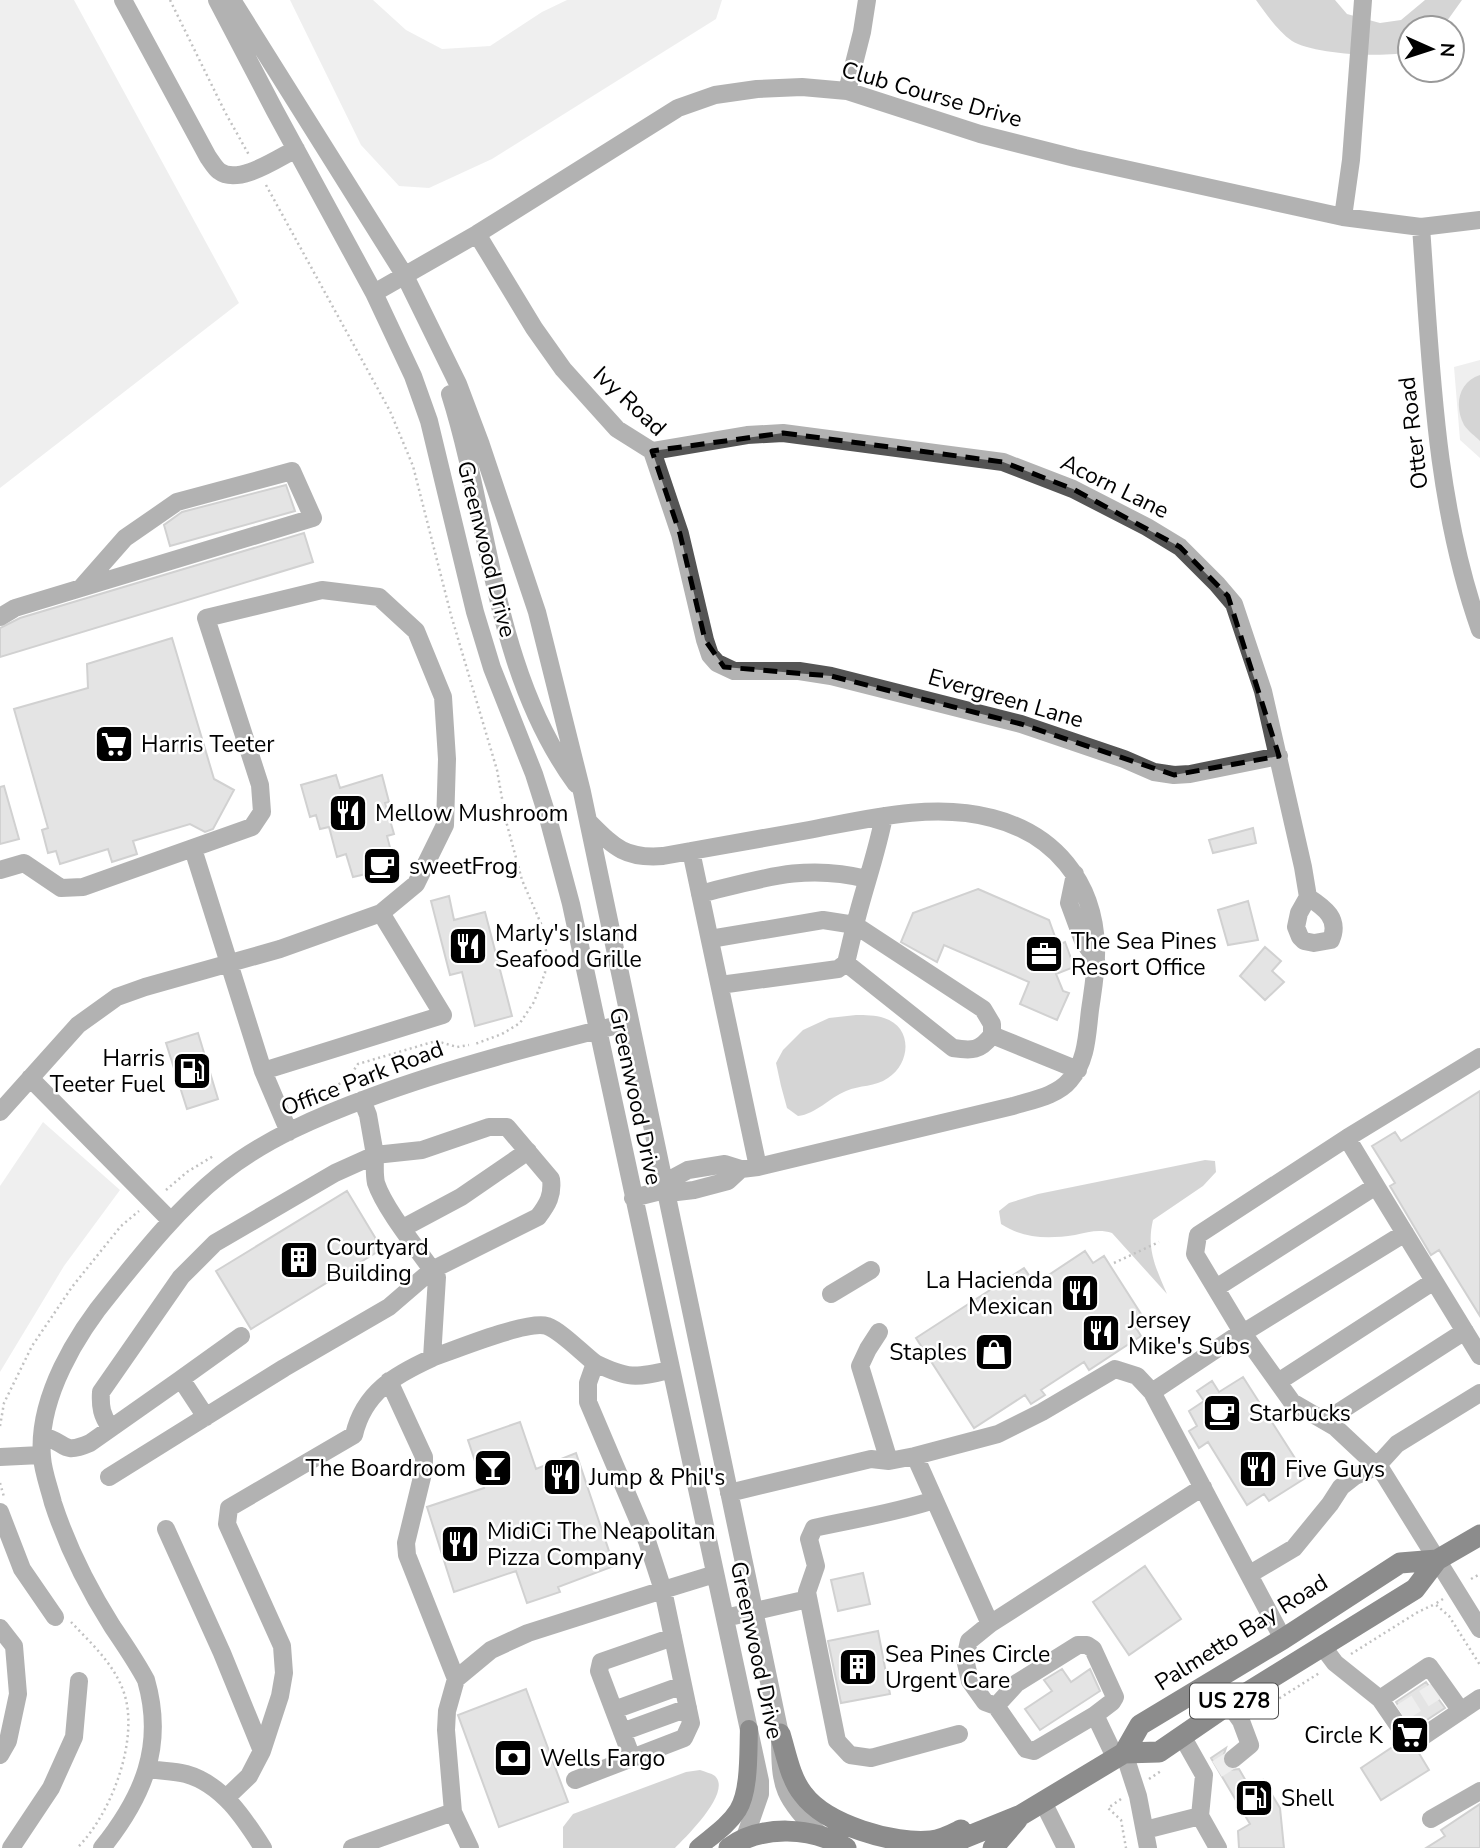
<svg xmlns="http://www.w3.org/2000/svg" width="1480" height="1848" font-family="'Nunito Sans',sans-serif">
  <style>
    .green { fill: #dcdcdc }
    .water { fill: #a3a3a3 }
    .building { fill: #c4c4c4; stroke: #999; stroke-width: 2 }
    .lines { fill: none; stroke-linecap: round; stroke-linejoin: round }
    .minor-tunnel { stroke: #d9d9d9; stroke-width: 18; stroke-dasharray: 18 9; stroke-linecap: butt }
    .path { stroke: #777; stroke-width: 2.5; stroke-dasharray: 2 3.5; stroke-linecap: butt }
    .minor { stroke: #555; stroke-width: 18 }
    .major { stroke: #000; stroke-width: 18 }
    .highway { stroke: #000; stroke-width: 21 }
    .marked { fill: none; stroke: #000; stroke-width: 5; stroke-dasharray: 14 9; stroke-linejoin: round }
    .labels { text-anchor: middle; stroke-width: 5; stroke-linejoin: round; paint-order: stroke }
    .shield { fill: #fff; stroke: #4c4c4c; stroke-width: 2 }
    .shield-label { font-size: 21px; font-weight: bold; fill: #000 }
    .street-label { font-size: 23px; fill: #000; stroke: #fff }
    .poi-label { font-size: 23px; fill: #000; stroke: #fff; text-anchor: start }
  </style>
  <rect width="100%" height="100%" fill="#fff"/>
  <path class="green" d="M0 0H74L239 303 0 488Z
    M290 0H373L406 30 442 49 490 46 542 12 567 0H722L716 19 492 159 429 188 399 186 361 145Z
    M1480 360V458L1460 440 1454 367Z
    M43 1122 120 1190 64 1266 0 1372V1186Z"/>
  <path class="water" d="M1256 0H1335L1347 14 1380 23 1401 20 1425 0H1462L1442 28H1410V51C1389 59 1311 54 1292 41 1278 31 1266 14 1256 0Z
    M1480 375V441C1475 436 1468 431 1464 425 1454 406 1458 382 1480 375Z
    M856 1015C865 1015 876 1015 884 1018 913 1027 911 1063 888 1078 875 1087 860 1085 846 1091 829 1098 816 1114 798 1116L787 1108 781 1086 776 1063 783 1050 803 1030 829 1018Z
    M1205 1160 1215 1161 1216 1172 1203 1186 1153 1220C1146 1249 1156 1268 1167 1294L1112 1233C1099 1229 1089 1232 1075 1235 1048 1239 1024 1239 1001 1224L999 1211 1009 1203 1038 1194Z
    M700 1770C705 1772 711 1773 715 1776 732 1792 687 1836 675 1848H563V1827L573 1814 686 1772Z"/>
  <path class="building" d="M286 485 295 511 170 546 164 525 182 512Z
    M304 533 313 562 0 657V628L20 618Z
    M172 638 214 779 234 790 213 829 205 832 190 824 133 841 137 854 112 862 108 849 60 864 56 851 48 853 42 830 48 828 14 709 88 688 87 664Z
    M336 775 340 788 382 775 389 802 385 803 394 834 387 836 396 871 367 879 366 874 353 877 346 854 337 857 329 827 320 829 316 815 310 817 301 785Z
    M4 786 19 839 0 844V787Z
    M1253 828 1256 843 1213 853 1209 840Z
    M978 889 1049 920 1058 945 1065 942 1074 967 1056 974 1063 991 1069 993 1057 1020 1020 1004 1029 982 944 945 937 962 901 942 913 913Z
    M449 896 454 920 485 912 512 1016 475 1026 462 972 450 975 431 901Z
    M1248 901 1258 940 1228 945 1218 910Z
    M1265 947 1281 961 1272 971 1284 982 1265 1000 1240 976Z
    M198 1033 218 1099 187 1109 166 1043Z
    M1480 1091V1316L1439 1250 1431 1255 1390 1186 1395 1183 1372 1146 1395 1132 1401 1141Z
    M347 1191 382 1249 251 1329 216 1271Z
    M1085 1251 1093 1263 1104 1256 1141 1314 1131 1320 1141 1336 1089 1370 1084 1362 1041 1390 1045 1395 1031 1404 1025 1395 974 1428 916 1338 1024 1268 1035 1284Z
    M1243 1377 1307 1477 1269 1501 1264 1494 1247 1505 1208 1442 1199 1448 1189 1431 1197 1426 1189 1411 1204 1401 1197 1391 1212 1381 1219 1392Z
    M520 1422 536 1469 576 1453 614 1566 558 1587 560 1592 527 1603 516 1571 454 1592 427 1507 484 1488 468 1440Z
    M1145 1566 1181 1619 1129 1655 1093 1602Z
    M863 1573 870 1604 838 1611 831 1580Z
    M878 1631 890 1694 841 1703 828 1641Z
    M1062 1669 1071 1682 1090 1669 1100 1691 1040 1730 1025 1709 1052 1691 1044 1680Z
    M1426 1682 1445 1708 1413 1729 1396 1702Z
    M526 1689 568 1802 499 1827 458 1715Z
    M1408 1741 1410 1746 1417 1750 1429 1770 1381 1800 1361 1768 1400 1742Z
    M1226 1748 1222 1760 1225 1767 1230 1770 1239 1769 1250 1788 1263 1780 1280 1808 1284 1848H1239L1238 1831 1250 1824 1211 1758Z
    M1480 1804V1848H1426L1445 1836 1441 1830Z"/>
  <g class="lines">
    <path class="minor-tunnel" d="M1401 1713 1436 1691
      M1217 1769 1233 1759"/>
    <path class="path" d="M170 0 225 112 249 155
      M266 185 390 411 413 466 451 615 497 770 506 821 522 880 542 926 546 951 545 973 534 1002 520 1023 502 1034 475 1044
      M305 1103 335 1087 350 1076 358 1064 436 1041 457 1047 469 1045
      M166 1190 187 1172 215 1155
      M1114 1263 1159 1242
      M0 1426 4 1403 32 1346 72 1287 121 1226 139 1211
      M0 1483 4 1497
      M1471 1579 1480 1574
      M1443 1599 1435 1604 1449 1616 1480 1665
      M71 1622C90 1642 113 1663 123 1690 141 1737 111 1815 77 1848
      M1351 1654 1418 1612 1435 1604
      M1256 1713 1321 1672
      M1149 1779 1161 1771
      M1121 1799 1108 1808 1121 1820 1126 1848"/>
    <path class="minor" d="M123 0 208 157C211 161 215 168 219 171 238 186 278 158 296 149
      M217 0 275 111 374 293 413 376 429 421 475 612 492 668 534 774 548 818 571 904 760 1781V1794L744 1840
      M232 0 405 276 458 384 481 445 537 612 582 792 780 1734C780 1792 783 1795 822 1837
      M847 91 862 32 867 0
      M1343 217 1351 160 1363 0
      M1421 227C1431 363 1434 500 1480 630
      M477 234 534 328 563 369 617 429 652 451 680 534 705 640 710 655 717 663 734 671H799L831 676 1021 724 1124 759 1154 772 1174 775 1190 774 1279 756
      M374 293 477 234 678 108 715 95 757 89 802 87 847 91 980 134 1075 158 1343 217 1421 227 1480 220
      M450 394C491 524 493 670 576 784
      M652 451 747 435 783 433 1003 462 1073 489 1147 527 1180 547 1217 584 1234 604 1263 691 1303 867 1308 897 1299 913 1296 927 1300 937 1304 941 1314 943 1331 940C1340 919 1325 908 1308 897
      M0 617 15 608 313 518 292 471 177 502 125 538 81 588
      M884 816C877 853 864 888 855 925L983 1009 992 1024V1035L1078 1070
      M589 822C614 847 625 859 663 856 711 847 760 839 809 830 867 819 933 802 992 818 1054 834 1094 881 1096 947 1097 968 1093 989 1090 1010 1087 1034 1087 1061 1070 1080 1057 1096 1032 1100 1013 1106L758 1167 741 1169 725 1164 688 1170 675 1177 665 1190
      M193 849 263 1071 289 1132
      M691 851 758 1167
      M0 870 24 863 61 888 83 887 252 827 262 812 260 785 206 618 322 590 379 597 416 631 443 697 447 759 445 825 416 884 381 913 280 949 145 987 117 997 78 1025 0 1112
      M1075 874 1069 903 1083 941 1096 959
      M700 894C761 879 804 863 867 879
      M710 939 823 920 855 925 846 963
      M720 985 838 969 846 963 953 1048C972 1051 980 1051 992 1035
      M263 1071 443 1015 381 913
      M30 1078 171 1221
      M1376 1186 1480 1356
      M633 1198 665 1190 677 1192 694 1190 728 1181 741 1169
      M403 1228 461 1197 528 1151
      M1216 1288 1376 1186 1347 1138
      M831 1294 871 1270
      M879 1332 868 1349 860 1366 889 1461
      M1242 1332 1195 1254 1198 1235 1347 1138 1480 1057
      M1243 1333 1405 1233
      M432 1358C454 1350 527 1320 547 1326 561 1331 582 1353 595 1363
      M181 1379 241 1336
      M389 1381 424 1457V1469L406 1543 407 1555 456 1679
      M1278 1382 1434 1281
      M1152 1392 1283 1639
      M1325 1421 1465 1331
      M110 1427C102 1416 100 1407 101 1392L181 1277 215 1243 335 1173 375 1155 368 1115 362 1100
      M42 1436C67 1441 60 1456 90 1443L181 1379 206 1417
      M0 1457 41 1455
      M109 1477 284 1368 389 1307 432 1270 538 1217C548 1204 553 1195 551 1179L507 1127H489L422 1150 375 1155C375 1164 374 1174 376 1183 385 1210 420 1252 437 1277L432 1358C395 1375 364 1392 354 1435L229 1508 227 1524 282 1646 284 1673 280 1696 262 1751
      M729 1493 871 1459 889 1461 915 1456
      M934 1500C895 1513 854 1519 814 1528L809 1539 816 1566 807 1592 837 1741 850 1755 871 1758 959 1734
      M0 1512 22 1569 55 1617
      M166 1529 222 1653 262 1751 249 1776 226 1798
      M1250 1574 1294 1548 1330 1504 1341 1487 1355 1476 1377 1466 1397 1444 1480 1393
      M725 1618 808 1599
      M990 1624 1203 1487
      M0 1628 14 1646 18 1694 8 1741 0 1755
      M1323 1647 1335 1663 1380 1699 1402 1731
      M1380 1699 1429 1666 1461 1711
      M1229 1704 1241 1721 1250 1745 1233 1759
      M996 1706 1017 1683 1078 1645H1087L1093 1649 1115 1697 1112 1702 1095 1715
      M614 1710 683 1685
      M622 1732 688 1708
      M1419 1739 1480 1698
      M1124 1753 1138 1796 1148 1848
      M632 1758 599 1671 601 1662 673 1637
      M1116 1759 1095 1715 1034 1751 1026 1749 996 1706 985 1702 970 1681 965 1659 969 1641 990 1624 915 1456 998 1434 1042 1412 1115 1369 1137 1376 1152 1392 1242 1332 1292 1402 1335 1427 1382 1471 1480 1629
      M148 1769C160 1771 174 1771 186 1774 222 1784 244 1818 263 1848
      M575 1780 684 1738 691 1723 663 1590 715 1574
      M1043 1802 1066 1848
      M453 1812 446 1730 447 1711 456 1679 491 1650 528 1633 663 1590 647 1541 588 1402V1383L595 1363C628 1379 635 1378 670 1370
      M1200 1816 1218 1848
      M1431 1819 1480 1791
      M1145 1830 1200 1816 1204 1775 1182 1736
      M11 1848 51 1788 74 1737 79 1681
      M102 1848C143 1797 165 1746 146 1680 136 1661 124 1644 112 1626 88 1588 67 1546 53 1503 49 1487 43 1472 42 1457 37 1398 77 1333 113 1290 146 1249 179 1208 221 1174 265 1139 319 1116 371 1097 455 1066 543 1044 630 1022
      M352 1848 453 1812 470 1848"/>
    <path class="major" d="M698 1848C712 1836 728 1826 738 1810 750 1790 748 1752 749 1729"/>
    <path class="highway" d="M780 1734C786 1753 790 1778 803 1794 826 1825 894 1845 931 1841 942 1840 951 1835 961 1830
      M1124 1753 1140 1725 1283 1639 1400 1563 1437 1560
      M729 1848C761 1824 814 1827 846 1848
      M948 1848 964 1838 1021 1815 1124 1753 1159 1752 1229 1704 1415 1589 1437 1560 1480 1535
      M993 1848 1017 1820"/>
  </g>
  <path d="M0 0H1480V1848H0ZM783 433 1003 462 1073 489 1180 547 1228 596 1279 756 1174 775 1021 724 831 676 724 667 705 640 680 534 652 451Z" fill="#fff" fill-opacity=".55" fill-rule="evenodd"/>
  <path class="marked" d="M783 433 1003 462 1073 489 1180 547 1228 596 1279 756 1174 775 1021 724 831 676 724 667 705 640 680 534 652 451Z"/>
  <defs>
    <g id="supermarket-square" transform="scale(2.0125)"><rect x="-9" y="-9" width="18" height="18" rx="4" fill="#000" stroke="#fff"/><path d="M-6-5.5h2.5l.6 2H6L4.5 2H-2.5L-4.4-4H-6ZM-1.5 3.2a1.3 1.3 0 1 0 .1 0ZM3 3.2a1.3 1.3 0 1 0 .1 0Z" fill="#fff"/></g>
    <g id="restaurant-square" transform="scale(2.0125)"><rect x="-9" y="-9" width="18" height="18" rx="4" fill="#000" stroke="#fff"/><path d="M-5-6h1v4h1v-4h1v4h1v-4h1v5L-1.5 .5V6h-2V.5L-5-1ZM5-6V6H3V1.5H1.5Q1.5-4 5-6Z" fill="#fff"/></g>
    <g id="cafe-square" transform="scale(2.0125)"><rect x="-9" y="-9" width="18" height="18" rx="4" fill="#000" stroke="#fff"/><path d="M-5.5-4.5H6V0H3Q3 3.5 0 3.5H-2.5Q-5.5 3.5-5.5 0ZM3-3.2v2h1.7v-2ZM-6 4.5H4V6H-6Z" fill="#fff"/></g>
    <g id="office-square" transform="scale(2.0125)"><rect x="-9" y="-9" width="18" height="18" rx="4" fill="#000" stroke="#fff"/><path d="M-6-3h4V-5.5h4V-3h4V5H-6ZM-1-4.5V-3h2v-1.5ZM-6 0V1H6V0Z" fill="#fff"/></g>
    <g id="fuel-square" transform="scale(2.0125)"><rect x="-9" y="-9" width="18" height="18" rx="4" fill="#000" stroke="#fff"/><path d="M-5.5-6h7V0h2V4h1.3V-2.5L3-4.5l.8-.8L6-3V5H2.5V1h-1V6h-7ZM-4.2-4.7v3.2H.2V-4.7Z" fill="#fff"/></g>
    <g id="building-square" transform="scale(2.0125)"><rect x="-9" y="-9" width="18" height="18" rx="4" fill="#000" stroke="#fff"/><path d="M-4-6H4V6H1V3H-1V6H-4ZM-2.5-4.3h1.7v1.8h-1.7ZM.8-4.3h1.7v1.8H.8ZM-2.5-1h1.7V.8h-1.7ZM.8-1h1.7V.8H.8Z" fill="#fff"/></g>
    <g id="shop-square" transform="scale(2.0125)"><rect x="-9" y="-9" width="18" height="18" rx="4" fill="#000" stroke="#fff"/><path d="M-5-2.5h2.3a2.7 3.5 0 0 1 5.4 0H5L5.5 6h-11ZM-1.5-2.5h3a1.5 2.3 0 0 0-3 0Z" fill="#fff"/></g>
    <g id="bar-square" transform="scale(2.0125)"><rect x="-9" y="-9" width="18" height="18" rx="4" fill="#000" stroke="#fff"/><path d="M-6-5H6L.8 .8V4.5H3.5V6h-7V4.5H-.8V.8Z" fill="#fff"/></g>
    <g id="bank-square" transform="scale(2.0125)"><rect x="-9" y="-9" width="18" height="18" rx="4" fill="#000" stroke="#fff"/><path d="M-6-4H6V4H-6ZM0-2.3a2.3 2.3 0 1 0 0 4.6a2.3 2.3 0 1 0 0-4.6Z" fill="#fff"/></g>
  </defs>
  <g fill-rule="evenodd">
    <use href="#supermarket-square" x="114" y="744"/>
    <use href="#restaurant-square" x="348" y="813"/>
    <use href="#cafe-square" x="382" y="866"/>
    <use href="#restaurant-square" x="468" y="946"/>
    <use href="#office-square" x="1044" y="954"/>
    <use href="#fuel-square" x="192" y="1071"/>
    <use href="#building-square" x="299" y="1260"/>
    <use href="#restaurant-square" x="1080" y="1293"/>
    <use href="#restaurant-square" x="1101" y="1333"/>
    <use href="#shop-square" x="994" y="1352"/>
    <use href="#cafe-square" x="1222" y="1413"/>
    <use href="#bar-square" x="493" y="1468"/>
    <use href="#restaurant-square" x="1258" y="1469"/>
    <use href="#restaurant-square" x="562" y="1477"/>
    <use href="#restaurant-square" x="460" y="1544"/>
    <use href="#building-square" x="858" y="1667"/>
    <use href="#supermarket-square" x="1410" y="1735"/>
    <use href="#bank-square" x="513" y="1758"/>
    <use href="#fuel-square" x="1254" y="1798"/>
  </g>
  <g class="labels">
    <rect class="shield" x="1190" y="1683.5" width="88" height="35" rx="5"/>
    <g class="shield-label">
      <text x="1234" y="1708">US 278</text>
    </g>
    <g class="street-label">
      <text transform="translate(932 94) rotate(16)" y="8">Club Course Drive</text>
      <text transform="translate(630 401) rotate(43)" y="8">Ivy Road</text>
      <text transform="translate(1413 433) rotate(-97)" y="8">Otter Road</text>
      <text transform="translate(1115 486) rotate(26)" y="8">Acorn Lane</text>
      <text transform="translate(487 549) rotate(76)" y="8">Greenwood Drive</text>
      <text transform="translate(1006 698) rotate(16)" y="8">Evergreen Lane</text>
      <text transform="translate(362 1078) rotate(-21)" y="8">Office Park Road</text>
      <text transform="translate(636 1096) rotate(78)" y="8">Greenwood Drive</text>
      <text transform="translate(1241 1632) rotate(-32)" y="8">Palmetto Bay Road</text>
      <text transform="translate(757 1650) rotate(78)" y="8">Greenwood Drive</text>
    </g>
    <g class="poi-label">
      <text x="141" y="752">Harris Teeter</text>
      <text x="375" y="821">Mellow Mushroom</text>
      <text x="409" y="874">sweetFrog</text>
      <text x="495" y="941">Marly's Island<tspan x="495" dy="26">Seafood Grille</tspan></text>
      <text x="1071" y="949">The Sea Pines<tspan x="1071" dy="26">Resort Office</tspan></text>
      <text x="165" y="1066" text-anchor="end">Harris<tspan x="165" dy="26">Teeter Fuel</tspan></text>
      <text x="326" y="1255">Courtyard<tspan x="326" dy="26">Building</tspan></text>
      <text x="1053" y="1288" text-anchor="end">La Hacienda<tspan x="1053" dy="26">Mexican</tspan></text>
      <text x="1128" y="1328">Jersey<tspan x="1128" dy="26">Mike's Subs</tspan></text>
      <text x="967" y="1360" text-anchor="end">Staples</text>
      <text x="1249" y="1421">Starbucks</text>
      <text x="466" y="1476" text-anchor="end">The Boardroom</text>
      <text x="1285" y="1477">Five Guys</text>
      <text x="589" y="1485">Jump &amp; Phil's</text>
      <text x="487" y="1539">MidiCi The Neapolitan<tspan x="487" dy="26">Pizza Company</tspan></text>
      <text x="885" y="1662">Sea Pines Circle<tspan x="885" dy="26">Urgent Care</tspan></text>
      <text x="1383" y="1743" text-anchor="end">Circle K</text>
      <text x="540" y="1766">Wells Fargo</text>
      <text x="1281" y="1806">Shell</text>
    </g>
  </g>
  <g transform="translate(1431 49) rotate(93)"><circle r="33" fill="#ffffff" stroke="#999999" stroke-width="2"/>
  <path d="M0-5L12 26L0 18L-12 26Z" fill="#000000"/>
  <text y="-10" font-size="19" font-weight="bold" text-anchor="middle" fill="#000000">N</text>
  </g>
</svg>
